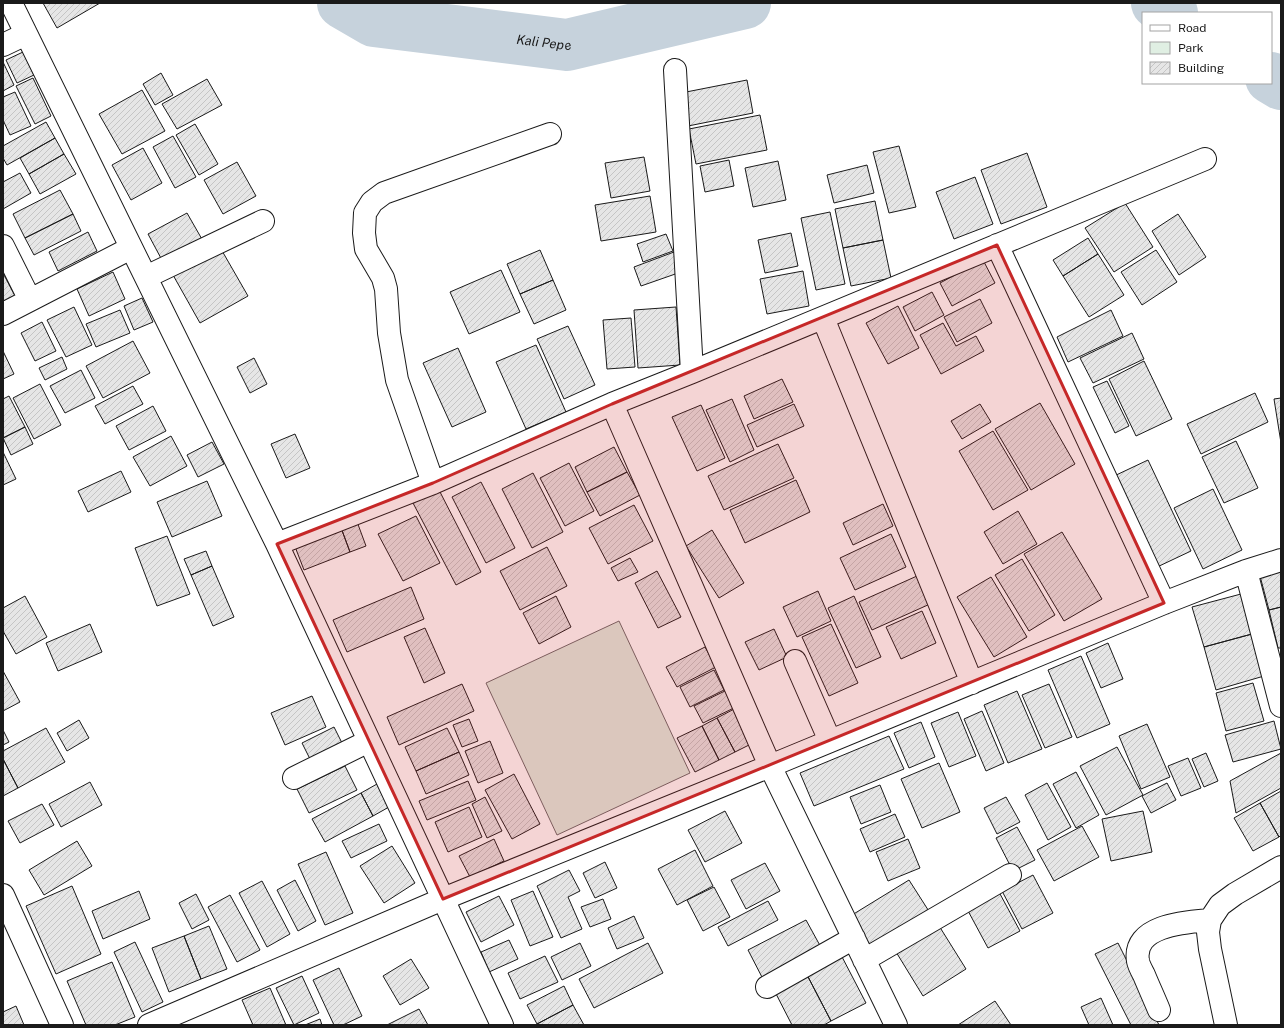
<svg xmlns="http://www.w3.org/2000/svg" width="1284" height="1028" font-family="'Public Sans',sans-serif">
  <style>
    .green { fill: #e0efe3; stroke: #6a6a6a }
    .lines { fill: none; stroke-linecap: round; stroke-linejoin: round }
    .river { stroke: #c6d2dc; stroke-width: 52 }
    .building { fill: url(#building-hatch); stroke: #1a1a1a }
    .minor-casing { stroke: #1a1a1a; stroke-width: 24 }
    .minor { stroke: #fff; stroke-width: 22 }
    .marked { fill: #c62828; fill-opacity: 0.2; stroke: #c62828; stroke-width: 3; stroke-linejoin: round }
    .labels { text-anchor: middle; stroke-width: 3; stroke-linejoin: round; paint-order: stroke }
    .water-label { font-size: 13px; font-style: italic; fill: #1a1a1a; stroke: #fff }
  </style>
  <defs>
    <pattern id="building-hatch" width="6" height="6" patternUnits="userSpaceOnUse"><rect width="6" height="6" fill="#e6e6e6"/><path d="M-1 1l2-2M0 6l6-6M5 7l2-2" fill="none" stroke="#c5c5c5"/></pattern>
  </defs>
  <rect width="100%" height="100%" fill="#fff"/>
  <path class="green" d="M619 621 690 773 557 835 486 683Z"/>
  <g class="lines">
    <g class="river">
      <path id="s1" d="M343 3 374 21 567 45 745 3"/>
      <path d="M1157 3 1172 13"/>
      <path d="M1271 78 1281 84"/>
    </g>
  </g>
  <path class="building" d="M43 3H100L57 28Z
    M23 52 34 75 17 83 6 60Z
    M3 62 14 85 3 91Z
    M161 73 173 95 155 105 143 84Z
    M33 78 51 116 35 124 16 86Z
    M207 79 222 105 177 129 162 104Z
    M747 80 753 113 688 126 681 93Z
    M142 90 165 131 122 154 99 114Z
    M15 92 31 126 10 135 3 120V97Z
    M760 115 767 150 696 164 689 129Z
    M46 122 55 138 7 165 3 158V146Z
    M195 124 218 164 199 175 176 135Z
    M173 136 196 177 175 188 153 147Z
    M55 138 64 154 29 174 20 158Z
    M899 146 916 207 889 213 873 152Z
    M143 148 162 183 131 200 112 165Z
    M1027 153 1047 207 1001 224 981 170Z
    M64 154 76 174 40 194 29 174Z
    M644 157 650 191 611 198 605 163Z
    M729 160 734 186 705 192 700 166Z
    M778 161 786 200 753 207 745 168Z
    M237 162 256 196 223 214 204 180Z
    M867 165 874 193 834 203 827 175Z
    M20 173 31 193 3 209V182Z
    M975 177 993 224 954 239 936 192Z
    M60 190 73 214 25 238 13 214Z
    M650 196 656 232 601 241 595 205Z
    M875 201 883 240 843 248 835 209Z
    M1125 203 1153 247 1114 272 1085 228Z
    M830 212 845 284 816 290 801 218Z
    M187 213 203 241 163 262 148 234Z
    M73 214 81 231 34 255 25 238Z
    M1178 214 1206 257 1179 275 1152 231Z
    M88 232 97 251 58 271 49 252Z
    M791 233 798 266 765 273 758 240Z
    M666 234 673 251 643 262 637 244Z
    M1088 238 1098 254 1063 276 1053 260Z
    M883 240 891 278 851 286 843 248Z
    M221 249 248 296 200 323 173 275Z
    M540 250 553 280 520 294 507 264Z
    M1156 250 1177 282 1142 305 1121 272Z
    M674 252 681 272 641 286 634 267Z
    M1098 254 1124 295 1089 317 1063 276Z
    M983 260 995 283 952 306 940 283Z
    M501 270 520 312 469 334 450 292Z
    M803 271 809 306 767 314 760 279Z
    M113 272 125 299 89 316 77 289Z
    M3 273 15 296 3 302Z
    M553 280 566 310 534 324 520 294Z
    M932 292 944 315 915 331 903 307Z
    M142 298 153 322 134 330 124 306Z
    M980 299 992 323 957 342 944 317Z
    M898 306 919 348 888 364 866 323Z
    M74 307 92 345 66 357 47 320Z
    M676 307 680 365 638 368 634 310Z
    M120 310 130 333 96 347 86 324Z
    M1111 310 1123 336 1068 362 1057 337Z
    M631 318 635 367 607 369 603 320Z
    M42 322 56 351 35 361 21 333Z
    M943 323 956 346 976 336 984 351 941 374 920 335Z
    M568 326 595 385 564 399 537 339Z
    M1132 333 1144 359 1093 383 1080 358Z
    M133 341 150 373 103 398 86 366Z
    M536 345 566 412 526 429 496 362Z
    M458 348 486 412 452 427 423 363Z
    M3 351 14 374 3 379Z
    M62 357 67 369 45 380 39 368Z
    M254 358 267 384 250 393 237 367Z
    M1144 361 1172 419 1136 436 1109 379Z
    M81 370 95 398 65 413 50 386Z
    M782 379 793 402 754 419 744 396Z
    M1107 381 1129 426 1115 433 1093 387Z
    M40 384 61 425 34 439 13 398Z
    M133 386 143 404 105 424 95 406Z
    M1255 393 1268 422 1201 454 1187 424Z
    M9 396 25 427 3 438V399Z
    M1281 398V443L1274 399Z
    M732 399 754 450 730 462 706 410Z
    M1040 403 1075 464 1031 490 995 429Z
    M794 404 804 426 757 447 747 425Z
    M980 404 991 422 962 439 951 421Z
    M701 405 725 458 697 471 672 417Z
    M153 406 166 431 129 450 116 426Z
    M25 427 33 444 11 455 3 438Z
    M993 431 1028 490 993 510 959 451Z
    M295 434 310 468 286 478 271 444Z
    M171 436 187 466 150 486 133 457Z
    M1236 441 1258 488 1224 503 1202 457Z
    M212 442 224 464 198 477 187 455Z
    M778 444 794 478 724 510 708 476Z
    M614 447 627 472 587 492 575 467Z
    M3 452 16 479 3 485Z
    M1148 460 1191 551 1155 568 1112 477Z
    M569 463 594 511 565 526 540 478Z
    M121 471 131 492 88 512 78 491Z
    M627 472 640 495 600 516 587 492Z
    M533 473 563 532 532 548 502 489Z
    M796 480 810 512 745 543 730 510Z
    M207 481 222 516 172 537 157 502Z
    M481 482 515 548 486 563 452 497Z
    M1213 489 1242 550 1203 569 1174 508Z
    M439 490 481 572 456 585 413 503Z
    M883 504 893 526 853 545 843 523Z
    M634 505 653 541 608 564 589 528Z
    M1018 511 1037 544 1003 564 984 532Z
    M416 516 440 563 403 581 378 534Z
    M356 519 366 546 350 552 340 525Z
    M340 525 350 552 304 570 294 544Z
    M712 530 744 583 719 598 686 546Z
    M1062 532 1102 599 1064 621 1024 554Z
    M891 534 906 567 855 590 840 558Z
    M167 536 190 594 157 606 135 548Z
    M547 547 567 586 520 610 500 571Z
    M206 551 212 566 191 575 184 559Z
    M630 558 638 572 618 581 611 568Z
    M1022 559 1055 615 1029 631 995 575Z
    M212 566 234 617 213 626 191 575Z
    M1281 570V607L1269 610 1260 576Z
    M657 571 681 617 658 628 635 583Z
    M917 576 930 604 872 630 859 602Z
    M991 577 1027 637 994 657 957 597Z
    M411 587 424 619 347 652 333 620Z
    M818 591 831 621 797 637 783 607Z
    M1241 594 1252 634 1204 647 1192 607Z
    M25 596 47 637 16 654 3 631V608Z
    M556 596 571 627 539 644 523 613Z
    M854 596 881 657 856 668 828 608Z
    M1281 607V648H1278L1269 610Z
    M922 611 936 643 901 659 886 627Z
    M90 624 102 652 58 671 46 643Z
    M831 624 858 683 829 696 802 637Z
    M425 628 445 673 424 683 404 637Z
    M774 629 787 657 759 670 745 642Z
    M1252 634 1264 676 1216 690 1204 647Z
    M1108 643 1123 679 1101 688 1086 653Z
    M705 647 716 667 677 687 666 667Z
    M1081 656 1110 724 1077 738 1048 670Z
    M714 670 724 690 690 707 680 687Z
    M3 671 20 702 3 711Z
    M1253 683 1264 721 1226 731 1216 693Z
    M462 684 474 711 399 745 387 717Z
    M1049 684 1072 737 1045 748 1022 695Z
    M729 689 738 706 703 723 694 706Z
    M1017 691 1042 749 1008 763 984 705Z
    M312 696 326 727 285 745 271 713Z
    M738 707 755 742 735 752 717 718Z
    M982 711 1004 763 986 771 964 719Z
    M958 712 976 756 949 767 931 723Z
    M717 718 735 752 719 760 702 726Z
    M469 719 478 741 462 747 453 725Z
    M79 720 89 738 67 751 57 733Z
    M1274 721 1281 749 1233 762 1225 735Z
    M921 722 935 757 909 768 894 733Z
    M1147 724 1170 777 1141 789 1119 736Z
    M702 726 719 760 695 772 677 738Z
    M334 727 343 745 311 761 302 743Z
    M46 728 65 762 18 788 3 759V751Z
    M447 728 459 752 416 771 405 747Z
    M3 730 9 742 3 745Z
    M889 736 904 769 814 806 800 773Z
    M490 741 503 773 478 783 465 751Z
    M1117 747 1143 795 1106 815 1080 766Z
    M459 752 469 775 426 794 416 771Z
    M1206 753 1218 781 1204 787 1192 759Z
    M1281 753V788L1236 813 1230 781Z
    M1188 758 1201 788 1181 796 1168 766Z
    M3 759 18 788 3 796Z
    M939 763 960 812 922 828 901 779Z
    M345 766 357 790 309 813 297 789Z
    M1076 772 1099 815 1076 828 1053 784Z
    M514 774 540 824 512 839 485 790Z
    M468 781 476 800 427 820 419 801Z
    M90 782 102 805 61 827 49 804Z
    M1047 783 1071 827 1048 840 1025 795Z
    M1167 783 1176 800 1151 813 1142 796Z
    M377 784 389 807 373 816 361 793Z
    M880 785 891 812 861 824 850 797Z
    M1281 791V835L1279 837 1260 803Z
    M361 793 373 816 325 842 312 819Z
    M485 797 502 831 487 838 472 804Z
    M1006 797 1020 822 997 834 984 808Z
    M1260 803 1279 837 1253 851 1234 818Z
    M42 804 54 825 20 843 8 821Z
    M469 807 482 837 448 852 435 822Z
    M725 811 742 843 705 862 688 830Z
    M1143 811 1152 852 1111 861 1102 819Z
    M895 814 905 837 870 852 860 829Z
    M379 824 387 841 351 858 342 841Z
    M1082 826 1099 857 1054 881 1037 850Z
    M1017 827 1035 860 1013 871 996 838Z
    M494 839 504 861 470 877 459 856Z
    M908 839 920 868 888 881 876 852Z
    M77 841 92 866 44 895 29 870Z
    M392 846 415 883 384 903 360 866Z
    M695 850 713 886 677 905 658 869Z
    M326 852 353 913 325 925 298 864Z
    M605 862 617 888 595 898 583 873Z
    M765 863 780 891 746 909 731 880Z
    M569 870 580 891 568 897 582 929 561 938 537 886Z
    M1033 875 1053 913 1022 929 1002 891Z
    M295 880 316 921 298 931 277 890Z
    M909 880 932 916 874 952 852 915Z
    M262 881 290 934 267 947 239 893Z
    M72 886 101 954 56 974 26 906Z
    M714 887 730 917 703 931 687 900Z
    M139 891 150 919 103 939 92 911Z
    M533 891 553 937 530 946 511 900Z
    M999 892 1020 931 988 948 967 909Z
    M196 894 209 920 192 929 179 903Z
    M230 895 260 950 237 962 208 907Z
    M499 896 514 925 481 942 466 912Z
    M603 899 611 919 590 927 581 907Z
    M768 901 778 920 728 946 718 927Z
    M634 916 644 938 617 949 608 928Z
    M806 920 823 951 764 981 748 950Z
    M936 921 966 969 923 996 893 947Z
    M209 926 227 969 201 979 184 936Z
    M184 936 201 979 169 992 152 948Z
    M509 940 518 959 489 972 481 952Z
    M135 942 163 1002 142 1012 114 952Z
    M580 943 591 966 562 980 551 957Z
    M648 943 663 973 594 1008 579 979Z
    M1118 943 1159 1025H1131L1095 954Z
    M840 953 866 1003 831 1021 805 971Z
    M545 956 558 982 520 999 508 973Z
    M411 959 429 988 400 1005 383 976Z
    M112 962 135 1017 115 1025H86L67 981Z
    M339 968 362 1016 343 1025H334L313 980Z
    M805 971 831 1021 824 1025H792L773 988Z
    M302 976 319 1013 294 1025 276 988Z
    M564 986 573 1005 537 1024 527 1005Z
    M270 988 286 1025H253L242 1000Z
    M1101 998 1113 1025H1089L1081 1007Z
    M995 1001 1011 1025H958Z
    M573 1005 584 1025H537V1024Z
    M16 1006 24 1025H3V1012Z
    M419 1009 428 1025H387Z
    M320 1019 322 1025H305Z"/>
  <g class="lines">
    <g class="minor-casing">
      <path id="minor" d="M11 3 277 544 502 1025
        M3 45 26 34
        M675 70 692 372
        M997 245 1164 603
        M3 246 30 300
        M146 277 263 221
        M3 314 131 248
        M823 318 972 683
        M612 404 770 766 896 1025
        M433 483 397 380 389 333 386 289 383 278 366 249 364 233 365 213 372 202 384 193 550 134
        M277 544 433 483 612 404 692 372 1205 159
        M1246 571 1281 706
        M795 661 830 741
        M294 778 369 741
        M3 895 62 1025
        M864 960 1010 875
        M767 987 854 938
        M1159 1010C1154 998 1149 987 1144 975 1142 971 1139 966 1138 961 1132 925 1186 922 1210 920
        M149 1025 443 899 770 766 1164 603 1246 571 1281 560
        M1226 1025 1210 949 1208 932 1210 920 1220 905 1235 894 1281 867"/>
    </g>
    <use href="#minor" class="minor"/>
  </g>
  <path class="marked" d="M997 245 1164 603 443 899 277 544 433 483 612 404Z"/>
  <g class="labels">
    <g class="water-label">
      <text dy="5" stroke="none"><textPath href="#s1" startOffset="207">Kali Pepe</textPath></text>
    </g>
  </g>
  <rect width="1284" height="1028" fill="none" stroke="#1a1a1a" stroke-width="8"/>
  <rect x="1142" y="12" width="130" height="72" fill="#ffffff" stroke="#a3a3a3"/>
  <rect x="1150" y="25" width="20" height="6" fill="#ffffff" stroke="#a3a3a3"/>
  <text x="1178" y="32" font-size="12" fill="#1a1a1a">Road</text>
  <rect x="1150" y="42" width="20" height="12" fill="#e0efe3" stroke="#a3a3a3"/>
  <text x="1178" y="52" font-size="12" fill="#1a1a1a">Park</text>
  <rect x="1150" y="62" width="20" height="12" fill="url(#building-hatch)" stroke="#a3a3a3"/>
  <text x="1178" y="72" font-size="12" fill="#1a1a1a">Building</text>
</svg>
